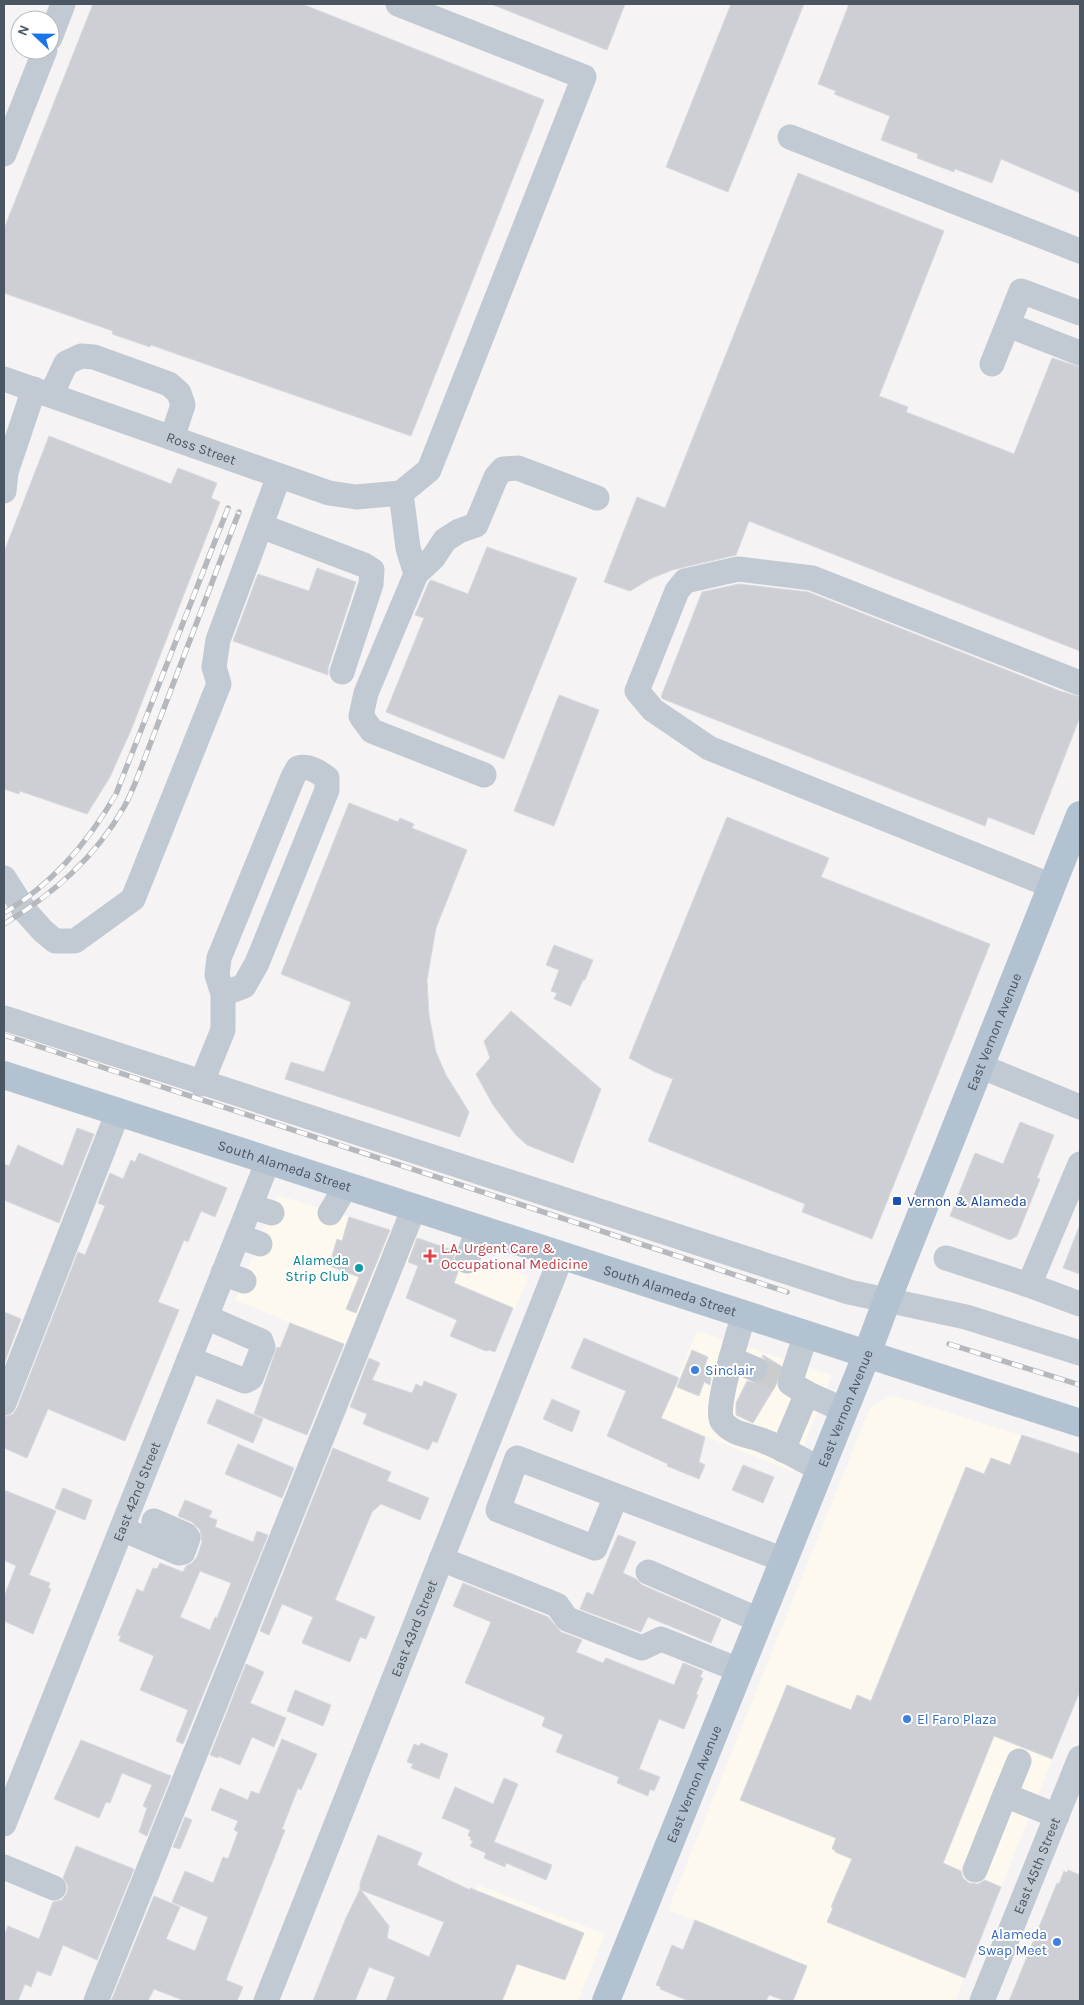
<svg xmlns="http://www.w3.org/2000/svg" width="1084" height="2005" font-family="Karla,sans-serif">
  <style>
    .commercial { fill: #fdf9ef }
    .building { fill: #cdcfd5; stroke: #d7d9de; fill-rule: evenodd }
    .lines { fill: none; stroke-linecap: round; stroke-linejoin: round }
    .minor-tunnel { stroke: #caccce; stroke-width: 25; stroke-dasharray: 25 12; stroke-linecap: butt }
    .minor { stroke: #c1cad2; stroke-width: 25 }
    .major { stroke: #b3c2d1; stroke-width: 28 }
    .rail-casing { stroke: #b5b8bd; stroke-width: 5.5 }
    .rail { stroke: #fff; stroke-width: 4; stroke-dasharray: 11; stroke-linecap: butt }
    .transit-dot { fill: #1a4fb4; stroke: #fff; stroke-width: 2 }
    .health-dot { fill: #e0444e; stroke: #fff; stroke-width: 2 }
    .culture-dot { fill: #0f9aa8; stroke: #fff; stroke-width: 2 }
    .shop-dot { fill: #3f7fe0; stroke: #fff; stroke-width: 2 }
    .labels { text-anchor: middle; stroke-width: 4; stroke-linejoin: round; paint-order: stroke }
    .street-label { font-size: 14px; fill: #4a5661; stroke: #fff }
    .transit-label { font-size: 14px; fill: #164399; stroke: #fff; text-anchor: start }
    .health-label { font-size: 14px; fill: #be3a42; stroke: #fff; text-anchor: start }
    .culture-label { font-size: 14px; fill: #0d838f; stroke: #fff; text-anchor: end }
    .shop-label { font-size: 14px; fill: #366cbe; stroke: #fff; text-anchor: start }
  </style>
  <rect width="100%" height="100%" fill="#f5f3f3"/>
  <path class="commercial" d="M278 1195 397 1232 351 1347 235 1300Z
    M408 1235 526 1275 528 1278 515 1309 399 1259Z
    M697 1331 832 1375 793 1472 661 1418Z
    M893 1395 1080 1454V1691L955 2001H793L807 1966 668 1910 871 1406Z
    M478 1885 605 1934 578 2001H433Z"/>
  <path class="building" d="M93 4H302L544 100 411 436 151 345 150 347 112 334 113 331 4 293V229Z
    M491 4H625L607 50Z
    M731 4H804L728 192 666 167Z
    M849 4H1080V193L1001 159 992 183 955 169 954 172 917 158 918 154 881 140 890 116 834 94 836 91 818 84Z
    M798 173 944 231 879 396 908 407 906 412 1014 454 1052 358 1080 367V651L749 521 736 555 672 570 650 579 630 591 604 582 637 497 665 508Z
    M49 436 171 484 178 468 217 483 211 498 220 502 131 730 110 777 87 814 20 791 19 794 4 789V552Z
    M487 547 577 578 504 759 386 712 424 618 415 615 429 582 431 580 468 594Z
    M317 568 356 582 328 668V675L233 641 258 574 309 591Z
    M739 584 808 592 1060 691 1080 697V717L1034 835 988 817 985 826 663 699 661 697 702 592Z
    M559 695 599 710 554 826 514 811Z
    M349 803 398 822 400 818 414 824 412 828 467 850 436 928 427 980 429 1015 436 1052 446 1075 469 1112 460 1137 285 1079 291 1062 324 1072 351 1002 281 974Z
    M727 817 829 858 821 877 990 944 872 1239 802 1212 805 1204 648 1141 673 1079 655 1072 629 1058Z
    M554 945 593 960 585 980H583L571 1006 554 999 557 993 551 991 559 970 546 965Z
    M511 1011 601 1089 573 1163 527 1145 515 1134 493 1105 476 1074 490 1058 484 1041Z
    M1020 1122 1054 1135 1037 1178 1040 1179 1017 1236 1010 1240 950 1216 975 1153 1003 1164Z
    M77 1128 94 1134 59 1223 4 1200V1164L9 1166 18 1145 63 1166Z
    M139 1153 227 1188 215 1217 201 1211 188 1242 184 1240 158 1302 179 1310 125 1441 48 1409 27 1458 4 1448V1417L13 1414 17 1408 78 1252 85 1255 105 1206 98 1203 110 1173 123 1179 131 1160 135 1162Z
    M349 1217 390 1230 356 1313 346 1309 359 1277 329 1266 337 1239 342 1241Z
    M1079 1227H1080V1274L1063 1268Z
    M417 1238 455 1251 453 1263 458 1272 454 1283 513 1308 495 1352 489 1350 486 1351 450 1336 457 1320 406 1298 418 1266 408 1262Z
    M4 1312 21 1319 4 1364Z
    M290 1323 344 1344 307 1435 254 1414 277 1347 280 1348Z
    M584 1338 679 1378 661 1418 705 1437 699 1462 705 1465 699 1479 667 1466 668 1464 607 1436 626 1391 571 1368Z
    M692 1350 708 1357 705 1365 711 1379 710 1385 704 1382 699 1396 677 1387Z
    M763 1355 781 1366 776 1385 753 1423 736 1415V1403L747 1381 757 1383 764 1380 768 1375 769 1367 767 1361 762 1357Z
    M369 1358 380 1363 372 1380 412 1393 416 1384 422 1387 424 1381 457 1394 437 1443 433 1441 428 1450 363 1424 367 1414 350 1407Z
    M217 1399 263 1419 253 1443 207 1423Z
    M552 1399 580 1411 572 1432 543 1419Z
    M1022 1435 1080 1454V1691L1052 1759 994 1736 943 1863 961 1871 963 1878 969 1883 978 1884 985 1880 1001 1887 965 1978 827 1922 833 1908 831 1907 852 1859 835 1852V1850L832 1849 836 1838 740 1800 787 1685 851 1710 857 1695 871 1701 966 1467 984 1474 991 1458 1010 1465Z
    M238 1444 294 1468 282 1498 225 1474Z
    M333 1448 391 1472 387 1481 429 1498 420 1520 381 1504 372 1512 335 1600 375 1617 366 1639 360 1637 350 1662 302 1643 313 1617 282 1604 269 1635 260 1631Z
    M743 1465 774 1477 763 1503 732 1490Z
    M63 1488 92 1500 85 1520 55 1508Z
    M4 1490 56 1511 29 1575 50 1583 48 1588 51 1589 33 1634 4 1621V1597L16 1566 4 1560Z
    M185 1500 212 1511 209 1517 217 1520 215 1527 253 1542 257 1531 268 1535 183 1744 176 1741 188 1710 140 1690 154 1656 119 1641 121 1636 118 1635 137 1589 143 1592 153 1568 157 1569 160 1563 183 1572 186 1566 192 1563 197 1557 202 1542 200 1530 192 1522 178 1516ZM200 1571 231 1583 217 1618 215 1617 210 1630 180 1617Z
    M618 1535 636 1542 623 1573 636 1579 642 1585 721 1619 711 1643 648 1617 641 1632 580 1609 587 1592 593 1595Z
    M463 1583 548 1617 561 1632 582 1640 576 1652 603 1663 606 1658 674 1685 683 1663 703 1671 700 1677 703 1678 696 1694 698 1695 684 1729 659 1719 639 1769 660 1777 654 1791 650 1789 648 1796 617 1783 619 1777 556 1752 563 1735 542 1726 545 1717 465 1683 491 1622 453 1606Z
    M246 1664 264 1672 250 1703 286 1718 274 1747 252 1737 240 1765 218 1756V1758L210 1755Z
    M295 1690 331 1705 323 1726 287 1711Z
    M282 1739 317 1754 301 1790 298 1788 282 1829 285 1830 226 1980 243 1987 237 2001H185L154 1989 148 2001H111L154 1896 180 1907 166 1939 195 1951 208 1917 172 1902 185 1871 213 1883 223 1857 228 1859 238 1832 234 1830 238 1821 211 1810 220 1788 248 1800 251 1791 259 1794Z
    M81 1740 171 1776 147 1836 139 1832 147 1808 143 1806 152 1785 122 1773 110 1803 106 1802 99 1818 54 1799Z
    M421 1743 448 1754 439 1779 411 1768 413 1764 407 1762 414 1744 419 1746Z
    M504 1778 518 1784 494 1842 552 1865 546 1880 506 1863 505 1867 484 1858 486 1853 470 1846 473 1841 470 1840 471 1837 468 1836 470 1830 442 1818 455 1787 493 1804Z
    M185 1817 192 1820 180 1849 173 1847Z
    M378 1835 422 1853 417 1865 470 1890V1888L584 1933 565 1980 517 1964 502 2001H386L395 1977 369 1967 355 2001H313L346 1918 360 1889V1883ZM361 1890 444 1922 429 1957 387 1938 389 1926Z
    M76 1846 134 1869 97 1960 63 1945 51 1976 37 1971 31 1987 25 1984 18 2001H4V1936L8 1926 39 1939 53 1902 62 1900 67 1893 68 1886 63 1878Z
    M1068 1870 1080 1875V2001H1009L1057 1883 1059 1884 1064 1871 1067 1873Z
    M695 1920 807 1966 793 2001H786L769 1995 766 2001H689L660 1989 661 1987 656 1985 672 1945 683 1950Z"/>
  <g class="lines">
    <path class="minor-tunnel" d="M755 1369 779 1379"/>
    <g class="minor">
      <path d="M398 4 584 77 429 470 401 493"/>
      <path d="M50 38 63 4"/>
      <path d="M790 137 1080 251"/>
      <path d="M4 154 45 50"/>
      <path d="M1008 325 1080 353"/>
      <path d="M992 364 1021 291 1080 313"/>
      <path id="s1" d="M4 379 329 493 356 497 401 493"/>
      <path d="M51 395 66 363 81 356 94 357 169 384 179 393 183 405 172 438"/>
      <path d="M4 491 6 472 34 389"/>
      <path d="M401 493 408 548 416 574 366 693 361 716 372 731 484 775"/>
      <path d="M261 526 364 565 372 570 371 584 342 672"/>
      <path d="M416 574 433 558 445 540 459 531 476 525 496 477 503 469 518 468 597 498"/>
      <path d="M4 878 25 911 43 931 55 941H75L133 899 219 684 214 667 218 640 279 476"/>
      <path d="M1052 886 709 748 653 710 637 691 677 591 685 581 738 569 812 578 1080 683"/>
      <path d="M4 1018 849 1292 966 1317 1080 1353"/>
      <path d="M980 1066 1080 1107"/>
      <path d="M201 1084 223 1030V994L217 975 219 958 293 777 298 768C309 765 319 772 327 778V790L257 963 244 986 223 994"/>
      <path d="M1080 1164 1029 1285 1080 1304"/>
      <path d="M250 1206 272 1213"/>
      <path d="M330 1213 346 1186"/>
      <path d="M238 1236 260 1244"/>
      <path d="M946 1258 1029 1285"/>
      <path d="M467 1261 478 1228"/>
      <path d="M223 1273 244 1281"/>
      <path d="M744 1314C739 1331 714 1409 722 1421 732 1435 751 1435 766 1442 784 1449 802 1460 820 1469"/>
      <path d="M806 1334 790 1383 808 1394 844 1410"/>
      <path d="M189 1359 245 1381 251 1378 263 1347 261 1341 206 1317"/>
      <path d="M731 1359 755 1369"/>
      <path d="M4 1403 118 1112"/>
      <path d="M783 1450 807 1393"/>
      <path d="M616 1496 595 1548 498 1510 517 1458 784 1560"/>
      <path d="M122 1529 179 1553 183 1552 188 1538 186 1535 154 1521"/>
      <path d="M441 1559 557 1605 567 1619 642 1648 661 1639 739 1670"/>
      <path d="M648 1572 759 1620"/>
      <path d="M1005 1795 1019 1761"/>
      <path id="s2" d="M4 1824 268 1161"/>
      <path d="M4 1867 54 1888"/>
      <path d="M975 1870 1005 1795 1057 1816"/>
      <path d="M96 2001 414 1208"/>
      <path id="s3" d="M266 2001 562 1255"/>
      <path id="s4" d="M982 2001 1080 1758"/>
    </g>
    <g class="major">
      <path id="s5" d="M4 1075 1080 1423"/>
      <path id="s6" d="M606 2001 867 1354 887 1300 1080 815"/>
    </g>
    <g class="rail-casing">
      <path id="rail" d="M4 913C52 884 88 843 116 794L228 508
        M4 924C53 894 95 858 124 807 131 795 136 781 141 768L239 512
        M4 1035 787 1292
        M949 1344 1080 1385"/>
    </g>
    <use href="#rail" class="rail"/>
  </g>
  <rect class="transit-dot" x="892" y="1196" width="10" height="10" rx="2.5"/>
  <path class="health-dot" d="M427.5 1248.5h5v5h5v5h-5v5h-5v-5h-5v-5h5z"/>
  <circle class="culture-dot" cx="359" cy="1268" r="5"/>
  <g class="shop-dot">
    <circle cx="695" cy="1370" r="5"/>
    <circle cx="907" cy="1719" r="5"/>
    <circle cx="1057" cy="1942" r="5"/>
  </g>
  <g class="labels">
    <g class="street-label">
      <text dy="5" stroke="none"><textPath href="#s1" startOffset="209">Ross Street</textPath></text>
      <text dy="5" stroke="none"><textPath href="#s6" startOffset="1044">East Vernon Avenue</textPath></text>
      <text dy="5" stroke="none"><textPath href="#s5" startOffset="295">South Alameda Street</textPath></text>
      <text dy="5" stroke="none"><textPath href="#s5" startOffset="700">South Alameda Street</textPath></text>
      <text dy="5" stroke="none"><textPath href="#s6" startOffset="639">East Vernon Avenue</textPath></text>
      <text dy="5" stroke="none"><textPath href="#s2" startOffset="358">East 42nd Street</textPath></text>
      <text dy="5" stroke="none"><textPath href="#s3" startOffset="401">East 43rd Street</textPath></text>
      <text dy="5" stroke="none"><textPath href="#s6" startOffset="234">East Vernon Avenue</textPath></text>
      <text dy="5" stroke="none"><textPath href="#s4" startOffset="146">East 45th Street</textPath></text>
    </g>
    <g class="transit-label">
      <text x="907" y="1206">Vernon &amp; Alameda</text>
    </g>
    <g class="health-label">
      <text x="441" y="1253">L.A. Urgent Care &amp;<tspan x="441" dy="16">Occupational Medicine</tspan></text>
    </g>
    <g class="culture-label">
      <text x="349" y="1265">Alameda<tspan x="349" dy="16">Strip Club</tspan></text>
    </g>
    <g class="shop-label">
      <text x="705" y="1375">Sinclair</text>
      <text x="917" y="1724">El Faro Plaza</text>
      <text x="1047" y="1939" text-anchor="end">Alameda<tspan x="1047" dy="16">Swap Meet</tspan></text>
    </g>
  </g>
  <rect width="1084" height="2005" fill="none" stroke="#4a5661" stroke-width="10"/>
  <g transform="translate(35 35) rotate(292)"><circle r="24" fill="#ffffff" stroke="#b7bbc0"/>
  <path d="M0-4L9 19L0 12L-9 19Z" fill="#1a73e8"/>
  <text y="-8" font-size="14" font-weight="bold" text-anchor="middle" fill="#4a5661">N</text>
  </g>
</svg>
